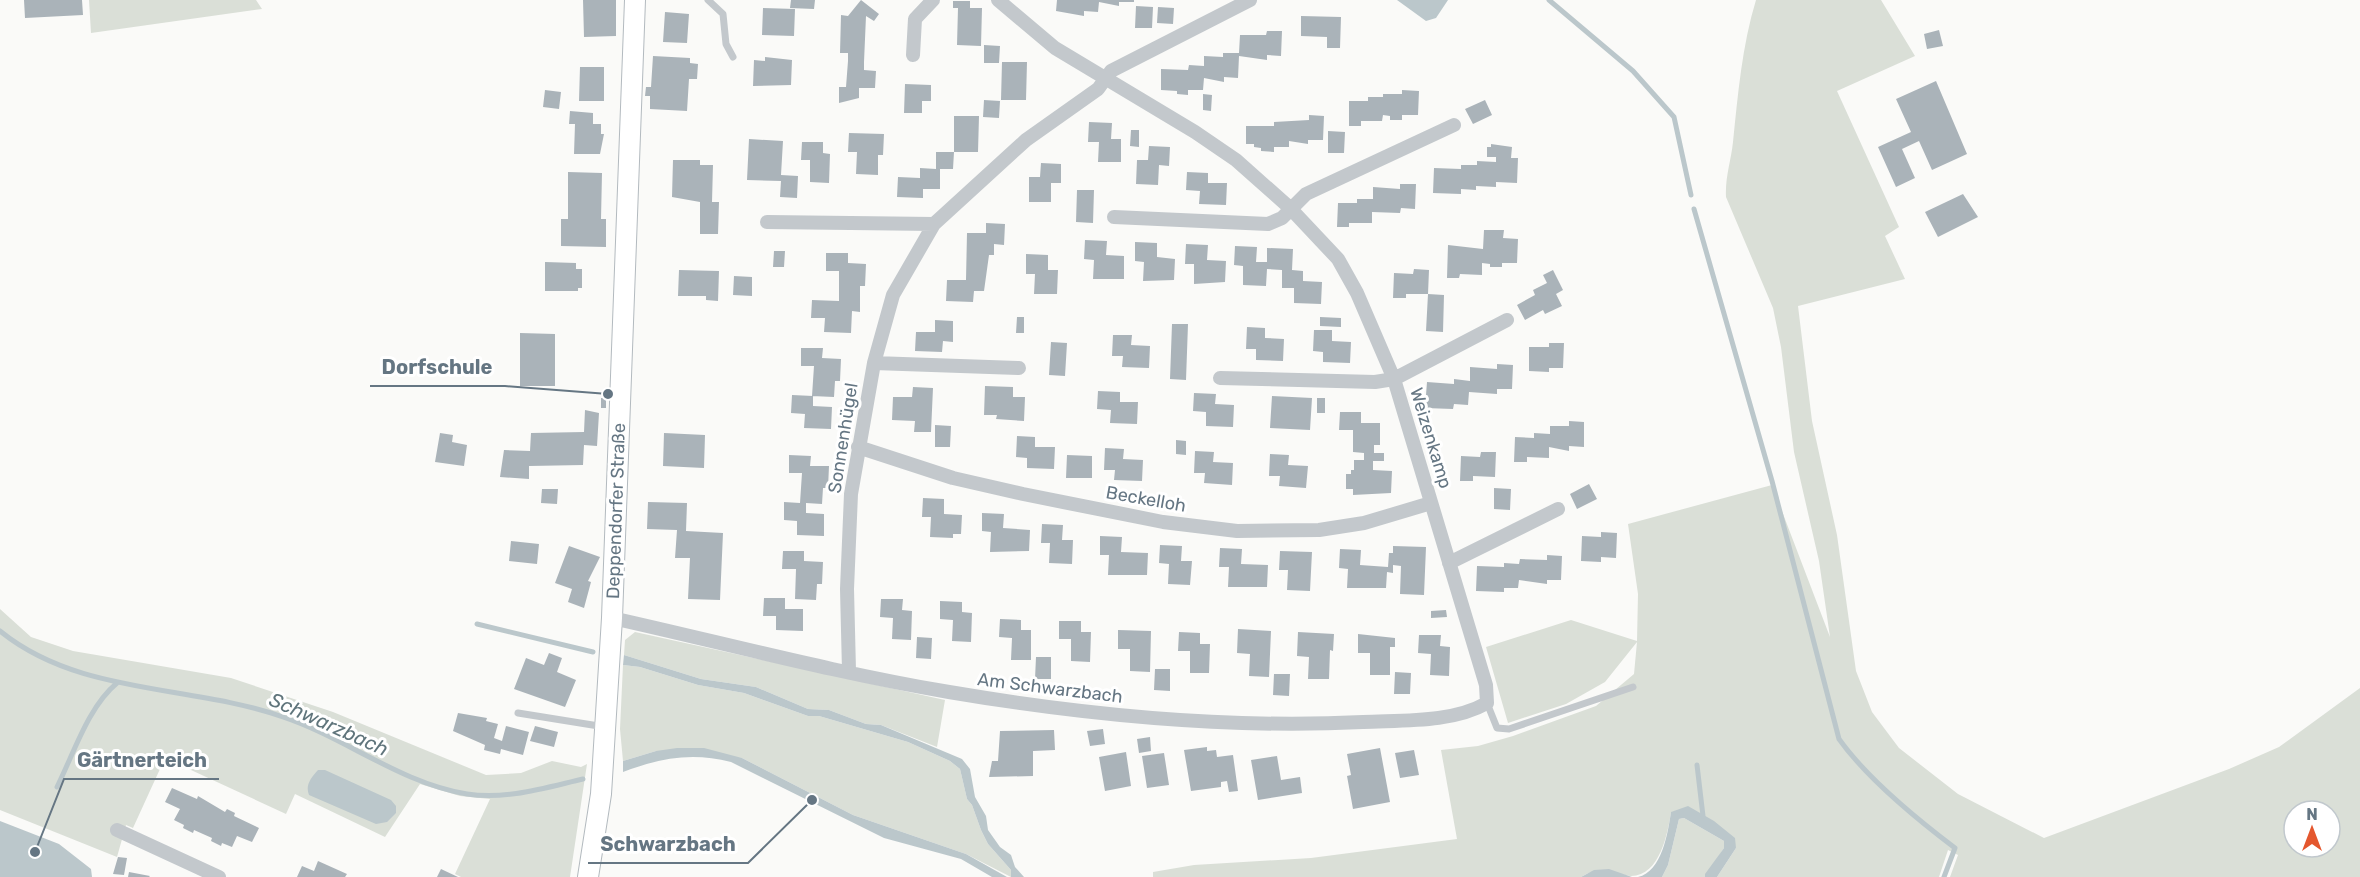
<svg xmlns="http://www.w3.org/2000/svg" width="2360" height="877" font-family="Rubik,sans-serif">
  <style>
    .green { fill: #dadfd7; fill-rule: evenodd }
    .water { fill: #bbc7cb }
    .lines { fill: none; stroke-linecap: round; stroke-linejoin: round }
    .stream { stroke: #bbc7cb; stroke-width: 5 }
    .building { fill: #aab3b9 }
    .secondary-casing { stroke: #b3babf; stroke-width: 22 }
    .lane { stroke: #c3c8cc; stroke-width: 7 }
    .street { stroke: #c3c8cc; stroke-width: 14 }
    .secondary { stroke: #fff; stroke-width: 20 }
    .labels { text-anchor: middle; stroke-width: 6; stroke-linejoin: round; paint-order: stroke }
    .street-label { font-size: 18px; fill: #657683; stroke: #fff }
    .water-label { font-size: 20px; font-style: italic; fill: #60757c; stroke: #fff }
    .leader { fill: none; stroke: #657683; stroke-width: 2 }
    .callout-dot { fill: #657683; stroke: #fff; stroke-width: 2 }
    .callout-label { font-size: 20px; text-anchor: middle; font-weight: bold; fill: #657683; stroke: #fff; stroke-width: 6; stroke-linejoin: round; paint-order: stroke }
  </style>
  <rect width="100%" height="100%" fill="#fafaf8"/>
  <path class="green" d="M89 0H256L262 9 91 33Z
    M1756 0H1881L1915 56 1837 91 1899 227 1885 236 1905 279 1798 306 1812 421 1837 535 1856 671 1872 712 1899 748 1958 794 2044 838 2229 769 2279 747 2360 688V877H1950L1958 855 1948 850 1939 877H1717L1736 848C1715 822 1707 810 1671 812 1668 832 1660 877 1630 876 1612 872 1598 866 1581 877H1153V872L1194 865 1311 858 1457 839 1441 750 1478 746 1513 736 1596 706 1634 674 1637 642 1605 682 1566 704 1508 723 1486 647 1571 620 1637 641 1638 594 1628 524 1772 485 1830 637 1819 561 1794 452 1781 347 1773 308 1726 197C1725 177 1731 161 1733 142 1738 94 1742 46 1756 0ZM2294 811H2330V847H2294Z
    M0 609 31 637 73 651 231 678 333 712 486 775 521 773 552 761 581 767 587 764 570 877H461L455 874 490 799 460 796 420 784 385 837 295 794 286 814 165 758 133 828 126 825 117 857 0 810Z
    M635 632 945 700 937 747 881 725 866 724 829 710 808 709 756 687 701 679 624 655 625 640Z
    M623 665 640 667 698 685 744 693 808 716H819L908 742 950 761 960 769 967 799 972 805 981 830 988 844 1011 870V877L966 854 853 815 742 758 656 751 623 761 620 729Z
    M1684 818 1724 841V848L1705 877H1662L1668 865 1679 819Z"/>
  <path class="water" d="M1397 0H1448L1436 18 1426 21Z
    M624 655 701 679 756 687 808 709 829 710 866 724 881 725 962 759 970 769 975 797 986 816 988 830 1000 847 1011 855 1015 867 1024 877H1011V870L988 844 981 830 972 805 967 799 960 769 950 761 908 742 819 716H808L744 693 698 685 640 667 623 665Z
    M677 748H704L742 758 853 815 966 854 1007 877H992L961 859 884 838 731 762C692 752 660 758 623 772V761L656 751Z
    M318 770H325L391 800 396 806V813L387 822 376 824 309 795C305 785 311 778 318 770Z
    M1688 806 1714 821 1735 838 1736 848 1717 877H1705V874L1724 848V841L1684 818 1679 819 1668 865 1662 877H1638C1662 872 1668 832 1671 812Z
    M0 821 59 844 91 869 92 877H0Z
    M1609 869 1632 877H1581L1594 870Z"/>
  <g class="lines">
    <path class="stream" d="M1549 0 1633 71 1674 117 1691 195
      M1694 209 1772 481 1839 739C1866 777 1918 820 1955 848L1944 877
      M477 624 593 652
      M0 631C80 696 190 684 283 717 346 738 400 783 467 794 506 800 544 788 583 779
      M1697 765 1703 816
      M57 787C74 753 88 707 117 683"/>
  </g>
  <path class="building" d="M24 0H82L83 15 25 18Z
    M583 0H616V36L584 37Z
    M791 0H815L814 9 790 8Z
    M861 0 879 14 874 21 866 16 864 62V70L876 71 875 88H859V98L839 103V87H846L848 61V53H840L841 15 848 16Z
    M1057 0H1134V2H1119V6L1099 2 1098 12 1084 11V16L1056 11Z
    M953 1H970V8H982L981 46 957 45 958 8H953Z
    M1136 6 1153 7 1152 28H1135Z
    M1158 7 1174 8 1173 24 1157 23Z
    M763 8 795 9 794 36 762 35Z
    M665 12 689 14 687 43 663 42Z
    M1301 16 1341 17 1340 48H1327V37L1301 36Z
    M1939 30 1943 46 1927 49 1924 34Z
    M1267 31H1282L1281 56 1267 55V60L1239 56 1238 78 1224 77V82L1204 78 1203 90H1188V95L1177 94V91L1161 90V69L1188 70 1189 65 1204 66V56L1223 57V53H1239L1240 35H1266Z
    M984 45 1000 46 999 63H984Z
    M653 56 690 58V63L698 64 697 79H689L687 111 650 109V96H645L646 87H651Z
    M765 57 792 60 791 85 753 86 754 60 765 61Z
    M1002 62H1027L1026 100H1001Z
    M580 67H604V101H579Z
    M1936 81 1967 154 1932 170 1919 141 1902 149 1915 178 1896 187 1878 147 1911 132 1896 99Z
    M905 84 931 85V101H922V113H904Z
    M545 90 561 92 559 109 543 107Z
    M1402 90 1419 91 1418 115H1402V120H1390V116L1383 115 1382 121H1361V126H1349V101H1368V97H1383V94H1402Z
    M1203 94 1212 95 1211 111 1203 110Z
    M984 100 1000 101 999 118 983 117Z
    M1485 100 1492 115 1473 124 1465 109Z
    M570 111 593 113V124H601V134H604L600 154H574L575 124H569Z
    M1309 115 1324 116 1323 140H1308V144L1289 141V147H1274V152L1261 151V148L1254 147V144H1246V126H1274V122L1309 120Z
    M954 116H979L978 152H954Z
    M1089 122 1112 123 1111 139H1121V162H1098L1099 142H1088Z
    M1131 130H1139V147L1130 146Z
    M1328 131 1345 132 1344 153H1328Z
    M849 133 884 134 883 155H878V175L856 174 857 152H848Z
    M749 139 783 141 781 175 798 176 797 198 780 197 781 181 747 180Z
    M802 142H823V153L830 154 829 183 810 182V160H801Z
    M1491 144 1512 147 1511 158H1518L1517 183 1496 182V187L1476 186V190L1461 189V194L1433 193 1434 168 1461 169V165H1477V161L1496 162V157H1487V147H1491Z
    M1149 146 1170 147 1169 166 1159 165 1158 185 1136 184 1137 160H1148Z
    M936 152H954L953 169H940V189H923V198L897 197 898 177 920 178V168L936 169Z
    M673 160H700V165H713L712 202H719L718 234H700V202L672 197Z
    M1041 163 1061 164V183H1051V202H1029V177H1040Z
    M568 172 602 173 601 219H606V247L561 246V219H568Z
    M1187 172 1208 173V183H1227L1226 205 1199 204 1200 191 1186 190Z
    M1400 184H1416L1415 209 1401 208 1400 213 1372 212V223H1349V227H1337L1338 203H1357V199H1373V187L1400 189Z
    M1077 190H1094L1093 223 1076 222Z
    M1963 194 1978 217 1938 237 1925 212Z
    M986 223 1005 224 1004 245 994 244V255H989L984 291H974L973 302 946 301 947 280H966L967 233H986Z
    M1484 230H1504L1503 238 1518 239 1517 263H1502V267H1490V264L1482 263V275L1460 274 1459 278H1447L1448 245 1483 249Z
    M1085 240 1107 241 1106 255 1124 256V279H1093L1094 260 1084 259Z
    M1135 242 1157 243V257L1175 259 1174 280 1143 281 1144 262 1135 261Z
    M1186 244 1208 245 1207 260 1226 261 1225 282 1194 284V264H1185Z
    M1235 246 1257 247 1256 262H1267V248L1293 249 1292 270 1303 271V281L1322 282 1321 304 1294 303V288H1282V270L1267 269 1266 286 1243 285V266L1234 265Z
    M774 251H785L784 267H773Z
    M826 253H848V263L866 264 865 286H860V312L852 311 851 333 824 332 825 318H811L812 300 839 301V271H826Z
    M1026 254 1048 255V270H1058L1057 294H1034L1035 274H1026Z
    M545 262 576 263V269H582V288H578V291H545Z
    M1414 269 1429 270 1428 294 1444 295 1443 332 1426 331 1428 294H1406V298H1393L1394 273 1413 274Z
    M679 270 719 271 718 301 706 300V296H678Z
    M1553 270 1563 290 1556 294 1562 306 1545 314 1543 310 1525 320 1517 305 1535 295 1533 290 1547 283 1543 275Z
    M734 276 752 277V296L733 295Z
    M1017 317H1024V333H1016Z
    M1320 317 1341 318V327L1320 326Z
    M935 320 953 321V342L943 341 942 352 915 351 916 332H935Z
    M1172 324H1188L1186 380 1170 379Z
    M1247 327 1265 328V338L1284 339 1283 361 1256 360V349H1246Z
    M1314 330H1332V341L1351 342 1350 363 1323 362V352L1313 351Z
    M520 333 555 334V386H520Z
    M1113 335H1132L1131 345 1150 346 1149 368 1122 367 1123 356H1112Z
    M1051 342 1067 343 1065 376 1049 375Z
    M1549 343H1564L1563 368H1549V372L1529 371V347H1549Z
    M801 348H823L822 358 841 359 840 381H835L834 397 812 396 814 366H801Z
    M1497 364 1513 365 1512 389H1497V394L1469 392 1468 405 1454 404 1453 409 1425 408 1427 382 1454 384V379L1470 381V367L1497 369Z
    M985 386 1013 387V397H1025L1024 421 996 419 997 415H984Z
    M913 387 933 388 931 432H914L915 421 892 420 893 397H912Z
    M1098 391 1120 392V402H1138L1137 424 1110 423 1111 410 1097 409Z
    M1194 393 1216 394 1215 404 1234 405 1233 427 1206 426V412L1193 411Z
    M792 395 813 396V406L832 407 831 429 804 428 805 414 791 413Z
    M1272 396 1312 398 1310 430 1270 428Z
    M601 398H606V408H601Z
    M1317 398H1325V413H1317Z
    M585 410 599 413 597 446 584 445 583 465 529 466V479L500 477 504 450 530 451 531 433 584 432Z
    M1340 412H1361V423H1380V445H1374V453H1384V461H1373V470L1392 471 1391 493 1353 495V489H1346V474H1351V470H1354V460H1364V453L1353 452V430H1339Z
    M1569 421 1584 422V447L1569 446V451L1549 447V458L1527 457V462H1514L1515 437 1534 438V433L1550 434V426H1569Z
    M935 425 951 426 950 447H935Z
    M440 433 453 435 452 442 467 445 464 466 435 462Z
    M664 433 705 435 704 468 663 466Z
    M1017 436 1035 437V447H1055L1054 469 1027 468V458L1016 457Z
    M1176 440 1186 441V455L1176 454Z
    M1105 448 1124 449 1123 459 1143 460 1142 481 1114 480 1115 470H1104Z
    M1195 451 1214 452 1213 462 1233 463 1232 485 1204 483 1205 473H1194Z
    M1481 452H1496L1495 477 1473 476V481H1460L1461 456 1480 457Z
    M1270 454 1289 455 1288 465 1308 466 1306 488 1279 486 1280 476H1269Z
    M789 455 811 456 810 466H829L828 488H823L822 504 806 503V513L824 514V536L797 535V521L784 520V502L800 503 802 473H789Z
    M1067 455 1092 456V478H1066Z
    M1589 484 1597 499 1577 509 1570 494Z
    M1494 488 1511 489 1510 510 1494 509Z
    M542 489H558L557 504 541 503Z
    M923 498 944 499V514L962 515 961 534H953V538L930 537 931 517H922Z
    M648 502 687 503 686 531 723 533 720 600 688 599 690 558H675L677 530 647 529Z
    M982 513 1004 514 1003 528 1030 530 1029 551 990 552 991 532 982 531Z
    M1042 524 1063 525 1062 540H1073L1072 564 1049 563 1050 543H1041Z
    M1601 532 1617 533 1616 558 1601 557V562L1581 561 1582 536 1601 537Z
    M1100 536 1122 537 1121 552 1148 553 1147 575H1108L1109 555H1100Z
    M511 541 539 544 537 564 509 561Z
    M1160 545 1182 546 1181 561H1192L1190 585 1168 584 1169 564 1159 563Z
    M569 546 600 557 588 581 591 582 584 608 568 602 572 589 555 583Z
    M1393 546 1426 547 1424 595 1400 594 1401 566 1393 565V573L1387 572 1386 588H1347L1348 569 1339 568 1340 549 1361 550 1360 565 1388 567 1389 553H1393Z
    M1220 548 1242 549 1241 564 1268 565 1267 587H1228L1229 567H1219Z
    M783 551H804V561L823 562 822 584H817L816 600 795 599 796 569H782Z
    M1280 551 1312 552 1310 591 1287 590 1288 570H1279Z
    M1547 555 1562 556 1561 580H1547V584L1519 580 1518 588H1504V592L1476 591 1477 566 1504 567V563L1519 564 1520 559 1547 560Z
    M764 598H785V609H803V631L776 630V616H763Z
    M881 599H903L902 610 912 611 911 640 892 639 893 618 880 617Z
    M940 601 962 602V612L972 613 971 642 952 641 953 620 940 619Z
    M1446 610 1447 617 1431 618V611Z
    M1000 619 1021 620V630H1031V660H1011L1012 638 999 637Z
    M1059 621H1081V632H1091L1090 662 1071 661V639H1059Z
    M1238 629 1271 631 1269 677 1249 676 1250 654 1237 653Z
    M1118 630 1151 631 1150 672 1130 671V649H1118Z
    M1179 632 1200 633V644H1210L1209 673H1190V651H1178Z
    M1298 632 1334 634 1333 651 1330 650 1329 679H1308L1309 657 1297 656Z
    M1358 634 1395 638V647H1390V675H1370V653H1358Z
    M1419 635H1441L1440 646 1450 647 1449 676 1430 675 1431 654 1418 653Z
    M917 637 932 638 931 659 916 658Z
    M549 653 562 658 557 672 576 680 565 707 514 689 526 658 544 665Z
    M1036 657H1051V679H1035Z
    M1155 669H1170V691L1154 690Z
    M1395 672 1411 673 1410 694H1394Z
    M1274 674H1290L1289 696 1273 695Z
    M458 713 487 718 486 721 498 724 494 738 502 741 506 726 529 732 523 755 501 749 500 754 484 750 485 745 453 731Z
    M535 726 558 732 554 747 530 741Z
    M1103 729 1105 744 1090 746 1087 731Z
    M1054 730 1055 750 1033 751V776L989 777 992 761H998L1000 731Z
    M1150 737 1151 751 1139 753 1137 739Z
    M1207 747V751L1216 750 1217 757 1233 755 1238 791 1229 792 1227 781 1221 782V787L1191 791 1184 750Z
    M1380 748 1390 802 1353 809 1347 776 1351 775 1347 754Z
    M1414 750 1419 775 1400 778 1395 753Z
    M1126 752 1131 786 1105 791 1099 757Z
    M1164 753 1169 785 1147 788 1142 756Z
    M1277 756 1281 780 1300 777 1302 793 1258 800 1251 760Z
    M172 788 197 799 198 796 225 812 227 809 235 813 234 816 259 828 252 842 237 836 232 847 222 843 221 846 211 841 212 838 194 830 193 833 183 828 184 825 174 820 180 809 165 802Z
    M118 857 127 858 124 875 113 874Z
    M318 861 347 874 345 877H297L302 866 314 871Z
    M441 869 458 877H437Z
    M129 872 150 876 149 877H128Z"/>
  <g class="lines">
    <g class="secondary-casing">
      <path id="secondary" d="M588 877 601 794 612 618 635 0"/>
    </g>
    <path class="lane" d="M708 0 723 14 726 44 733 57
      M1487 703 1497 728 1509 729 1633 687
      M518 713 605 727"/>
    <path class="street" d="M913 55 915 19 933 0
      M1114 217 1268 224 1282 218 1306 194 1454 125
      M767 222 934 224
      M874 363 1019 368
      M1220 378 1375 382 1394 379 1507 320
      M858 447 953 478 1023 494 1163 522 1237 531 1319 530 1364 523 1431 503
      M1449 563 1558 509
      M612 618C724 643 836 673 949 692 1085 715 1225 729 1363 722 1403 720 1452 723 1487 703L1486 685 1394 379 1357 293 1338 259 1290 208 1236 160 1195 132 1055 48 998 0
      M849 671 847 589 851 494 874 363 893 295 934 224 1026 140 1098 89 1111 71 1250 0
      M117 830 219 877"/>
    <use href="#secondary" class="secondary"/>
  </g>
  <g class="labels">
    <g class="street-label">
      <text transform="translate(843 438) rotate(-81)" y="6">Sonnenhügel</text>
      <text transform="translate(1431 438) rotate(73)" y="6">Weizenkamp</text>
      <text transform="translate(1146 499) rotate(10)" y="6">Beckelloh</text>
      <text transform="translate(616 511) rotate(-88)" y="6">Deppendorfer Straße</text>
      <text transform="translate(1050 688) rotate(7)" y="6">Am Schwarzbach</text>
    </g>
    <g class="water-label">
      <text transform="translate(329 724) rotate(24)" y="7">Schwarzbach</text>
    </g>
  </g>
  <path class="leader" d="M608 394L505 386H370M35 852L64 779H219M812 800L748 863H588"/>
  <g class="callout-dot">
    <circle cx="608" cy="394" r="6"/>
    <circle cx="35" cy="852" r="6"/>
    <circle cx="812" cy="800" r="6"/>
  </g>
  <g class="callout-label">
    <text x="437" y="374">Dorfschule</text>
    <text x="142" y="767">Gärtnerteich</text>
    <text x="668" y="851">Schwarzbach</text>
  </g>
  <g transform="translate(2312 829)"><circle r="28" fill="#ffffff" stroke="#c1c8cd" stroke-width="1.5"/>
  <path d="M0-4.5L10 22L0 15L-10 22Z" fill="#e4572e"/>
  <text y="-9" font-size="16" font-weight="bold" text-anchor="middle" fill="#657683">N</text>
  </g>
</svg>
